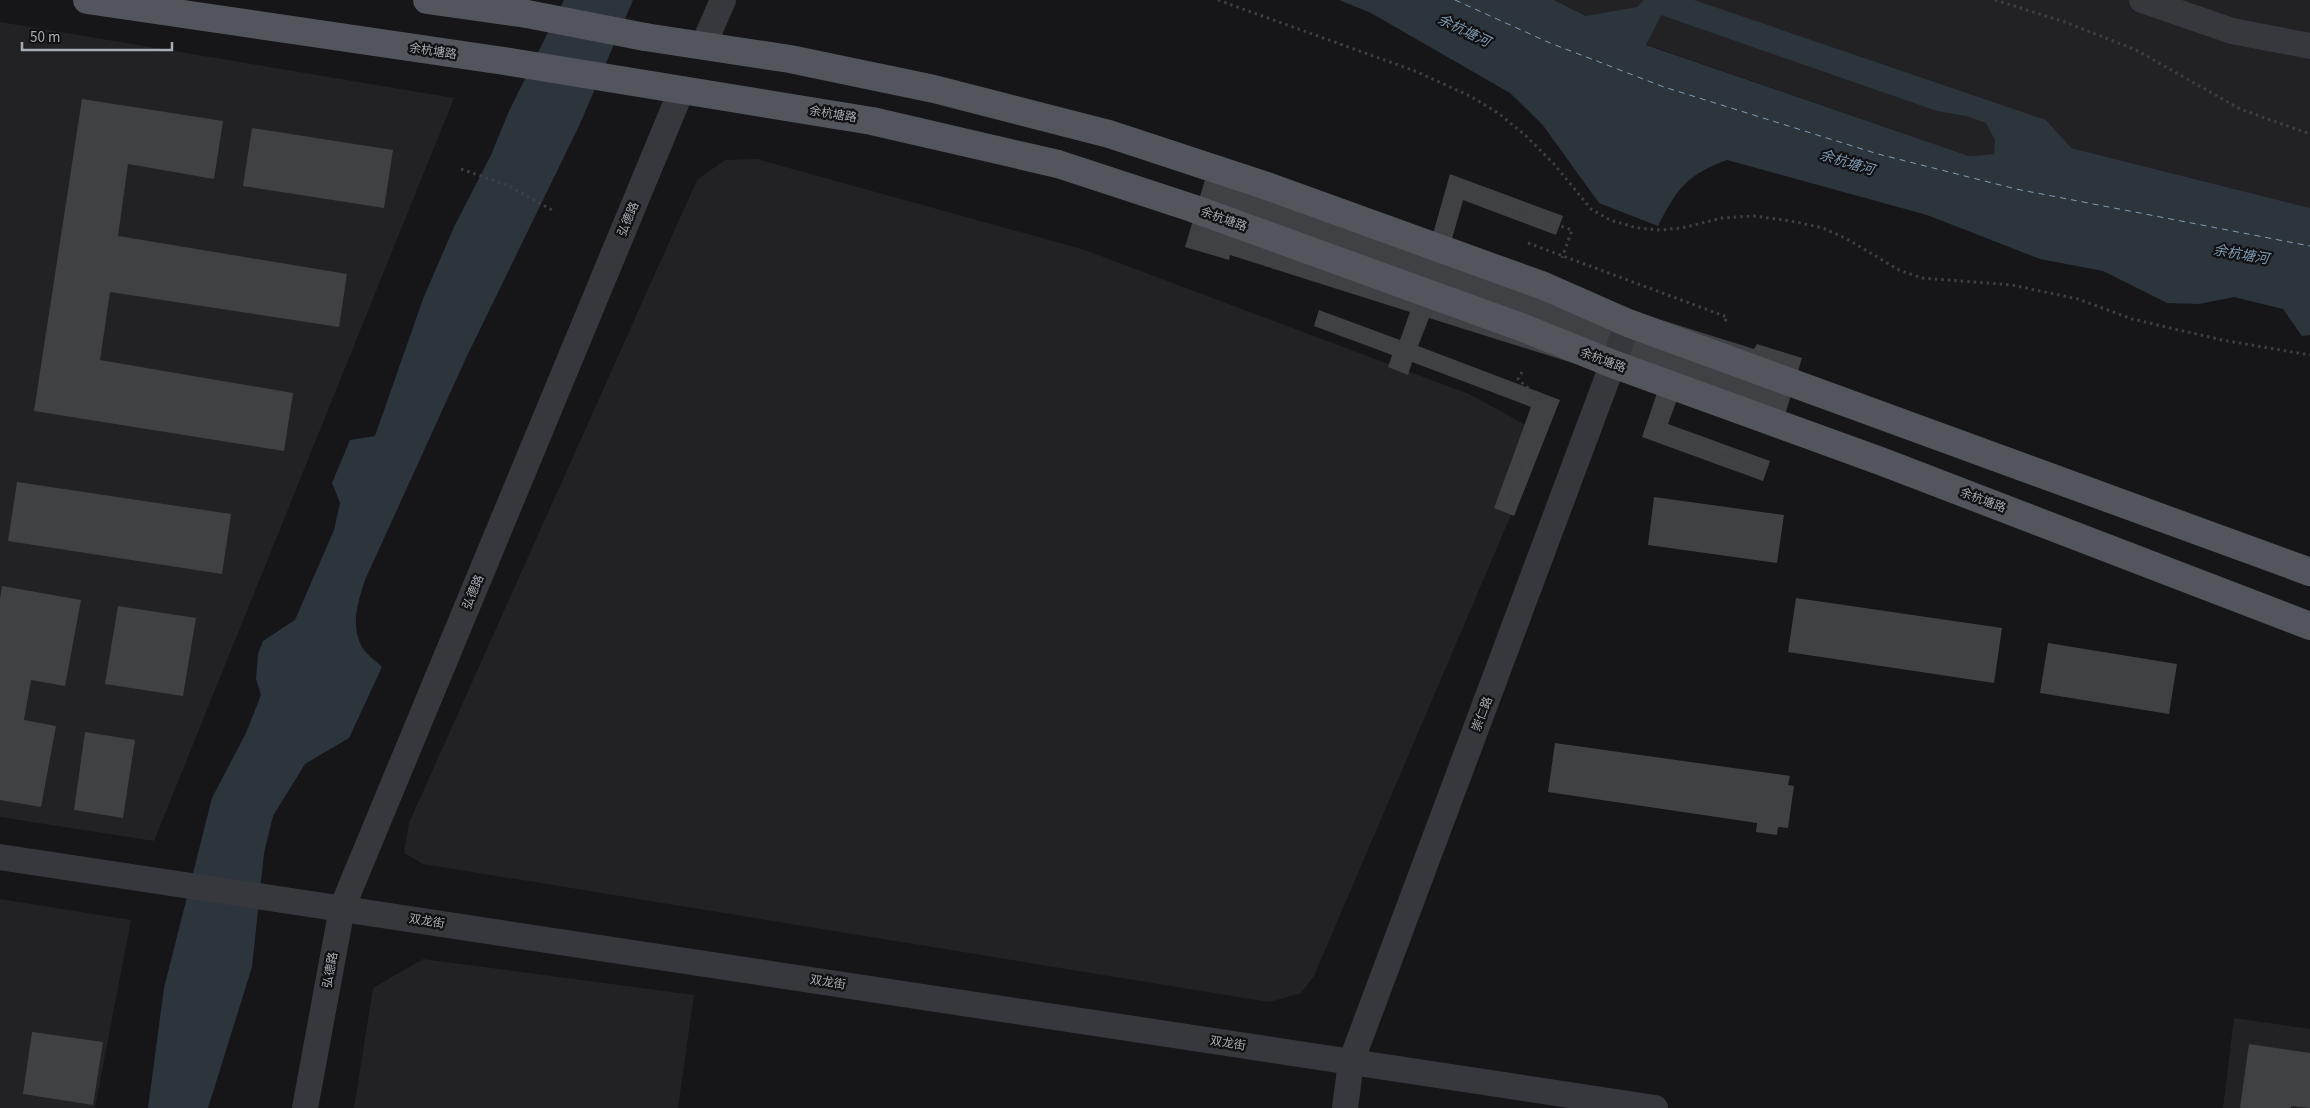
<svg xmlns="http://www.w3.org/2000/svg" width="2310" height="1108" font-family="'Source Sans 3','Noto Sans SC',sans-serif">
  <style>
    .built { fill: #222225 }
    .water { fill: #2c353c; fill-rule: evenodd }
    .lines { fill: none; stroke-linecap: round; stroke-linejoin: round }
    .ferry { stroke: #7f9bb3; stroke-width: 1; stroke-dasharray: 6 5; stroke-linecap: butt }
    .building { fill: #404145 }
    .path { stroke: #3d3f44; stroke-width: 3; stroke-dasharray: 2.5 4; stroke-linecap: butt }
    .minor { stroke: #37383d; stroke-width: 26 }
    .major { stroke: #53555c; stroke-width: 28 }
    .major-bridge { stroke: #53555c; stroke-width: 28 }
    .labels { text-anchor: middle; stroke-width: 4.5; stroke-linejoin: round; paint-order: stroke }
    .street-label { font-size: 12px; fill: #a8adb8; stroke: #111113 }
    .water-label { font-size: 14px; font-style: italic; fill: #7f9bb3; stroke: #111113 }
  </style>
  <rect width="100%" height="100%" fill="#161618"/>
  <path class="built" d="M1554 0H2310V208L2071 148 1969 156 1645 44Z
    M0 22 454 98 154 841 0 817Z
    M757 159 1085 250 1469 394 1526 425 1532 466 1314 976 1301 993 1269 1002 423 864 404 853 409 823 697 180 725 160Z
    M0 899 131 920 95 1108H0Z
    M423 959 694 995 678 1108H354L373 988Z
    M2234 1018 2310 1029V1108H2223Z"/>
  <path class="water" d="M564 0H633L579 126 466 358 365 580C358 602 350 625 362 647 366 654 376 661 382 667L349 738 305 764 273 816 264 853 252 967 208 1108H148L164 988 212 798 246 733 261 695 256 679 258 654 263 641 295 620 334 530 340 503 332 483 350 440 375 436 423 299 454 227 491 155 509 111Z
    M1339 0H1554L1586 16 1637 7 1644 0H1694L2046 120 2071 148 2310 208V335L2302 336 2283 309 2234 297 2199 304 2167 303 2103 271 2040 259 1927 215 1727 160C1686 175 1677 189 1658 226L1599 203 1542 124 1510 93 1371 13ZM1661 15 1937 111 1966 116 1986 123 1995 140 1994 154 1969 156 1646 45Z"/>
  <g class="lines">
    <path class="ferry" d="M1455 0 1550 43 1664 87 1878 154 2016 189 2310 246"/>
  </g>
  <path class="building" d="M82 99 223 121 214 179 128 164 118 236 347 274 339 327 110 292 100 360 293 393 284 451 34 411Z
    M252 128 393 150 384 208 243 186Z
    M1207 173 1429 248 1450 174 1563 216 1556 235 1463 200 1448 253 1754 349 1757 344 1802 358 1779 435 1678 397 1668 424 1770 461 1763 481 1642 437 1658 390 1429 318 1418 346 1560 400 1514 516 1494 508 1531 407 1412 362 1408 375 1388 367 1392 355 1314 326 1319 310 1400 340 1410 312 1230 255 1229 260 1185 247Z
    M17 482 231 514 222 574 8 541Z
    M1654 497 1784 515 1777 563 1648 545Z
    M2 586 81 600 65 686 31 680 24 720 56 726 41 807 0 800V599Z
    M1796 598 2002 628 1994 683 1788 652Z
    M118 606 196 618 183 696 105 684Z
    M2048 643 2177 664 2169 714 2040 693Z
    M85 732 135 740 123 818 74 810Z
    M1555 743 1790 776 1788 785 1794 786 1788 828 1778 827 1777 835 1756 832 1757 823 1548 792Z
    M32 1032 103 1042 93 1105 23 1094Z
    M2249 1044 2310 1053V1108L2291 1106V1108H2240Z"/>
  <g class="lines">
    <path class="path" d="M1218 0 1415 71 1470 96 1498 113 1525 135 1554 164 1591 209 1610 220 1637 228 1660 230 1682 228 1722 218 1754 216 1791 221 1823 228 1847 239 1899 270 1922 278 2012 285 2078 299 2132 319 2222 340 2310 355
      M1995 0 2065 22 2136 50 2240 109 2310 134
      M461 169 509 186 552 210
      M1500 205 1572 230 1562 258
      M1528 243 1727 317 1725 322
      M1317 319 1357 334
      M1522 372 1518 379 1529 389 1536 400 1546 397
      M1708 449 1767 470
      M1505 508 1524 460"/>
    <path class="minor" d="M2142 0 2232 31 2310 46
      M703 46 723 0
      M0 857 1655 1108
      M305 1108 342 908 682 89
      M1345 1108 1351 1062 1628 323"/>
    <path class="major" d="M87 0 504 61 872 121 1058 164 1192 208 1521 327 1613 364 1883 462 2310 626
      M427 0 527 14
      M645 37 790 59 934 89 1109 134 1264 185 1544 286 1628 323 2310 572"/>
    <path class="major-bridge" d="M527 14 645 37"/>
  </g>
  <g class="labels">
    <g class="street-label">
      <text transform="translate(433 51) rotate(8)" y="4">余杭塘路</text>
      <text transform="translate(833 114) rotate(9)" y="4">余杭塘路</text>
      <text transform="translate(628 219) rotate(-67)" y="4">弘德路</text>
      <text transform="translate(1224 219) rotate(20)" y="4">余杭塘路</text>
      <text transform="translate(1603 360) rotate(21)" y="4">余杭塘路</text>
      <text transform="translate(1983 500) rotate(21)" y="4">余杭塘路</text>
      <text transform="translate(473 592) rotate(-67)" y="4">弘德路</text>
      <text transform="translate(1482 714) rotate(-69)" y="4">崇仁路</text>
      <text transform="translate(427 921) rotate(9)" y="4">双龙街</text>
      <text transform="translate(330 970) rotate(-80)" y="4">弘德路</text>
      <text transform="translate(828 982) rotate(9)" y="4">双龙街</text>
      <text transform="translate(1228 1043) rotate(9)" y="4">双龙街</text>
    </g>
    <g class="water-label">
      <text transform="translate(1464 30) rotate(26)" y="5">余杭塘河</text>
      <text transform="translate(1847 162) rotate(17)" y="5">余杭塘河</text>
      <text transform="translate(2241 254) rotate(10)" y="5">余杭塘河</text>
    </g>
  </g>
  <path d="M22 42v8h150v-8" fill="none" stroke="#a8adb8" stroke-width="2.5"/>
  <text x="30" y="42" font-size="15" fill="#a8adb8" stroke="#111113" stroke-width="4" paint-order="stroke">50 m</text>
</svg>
